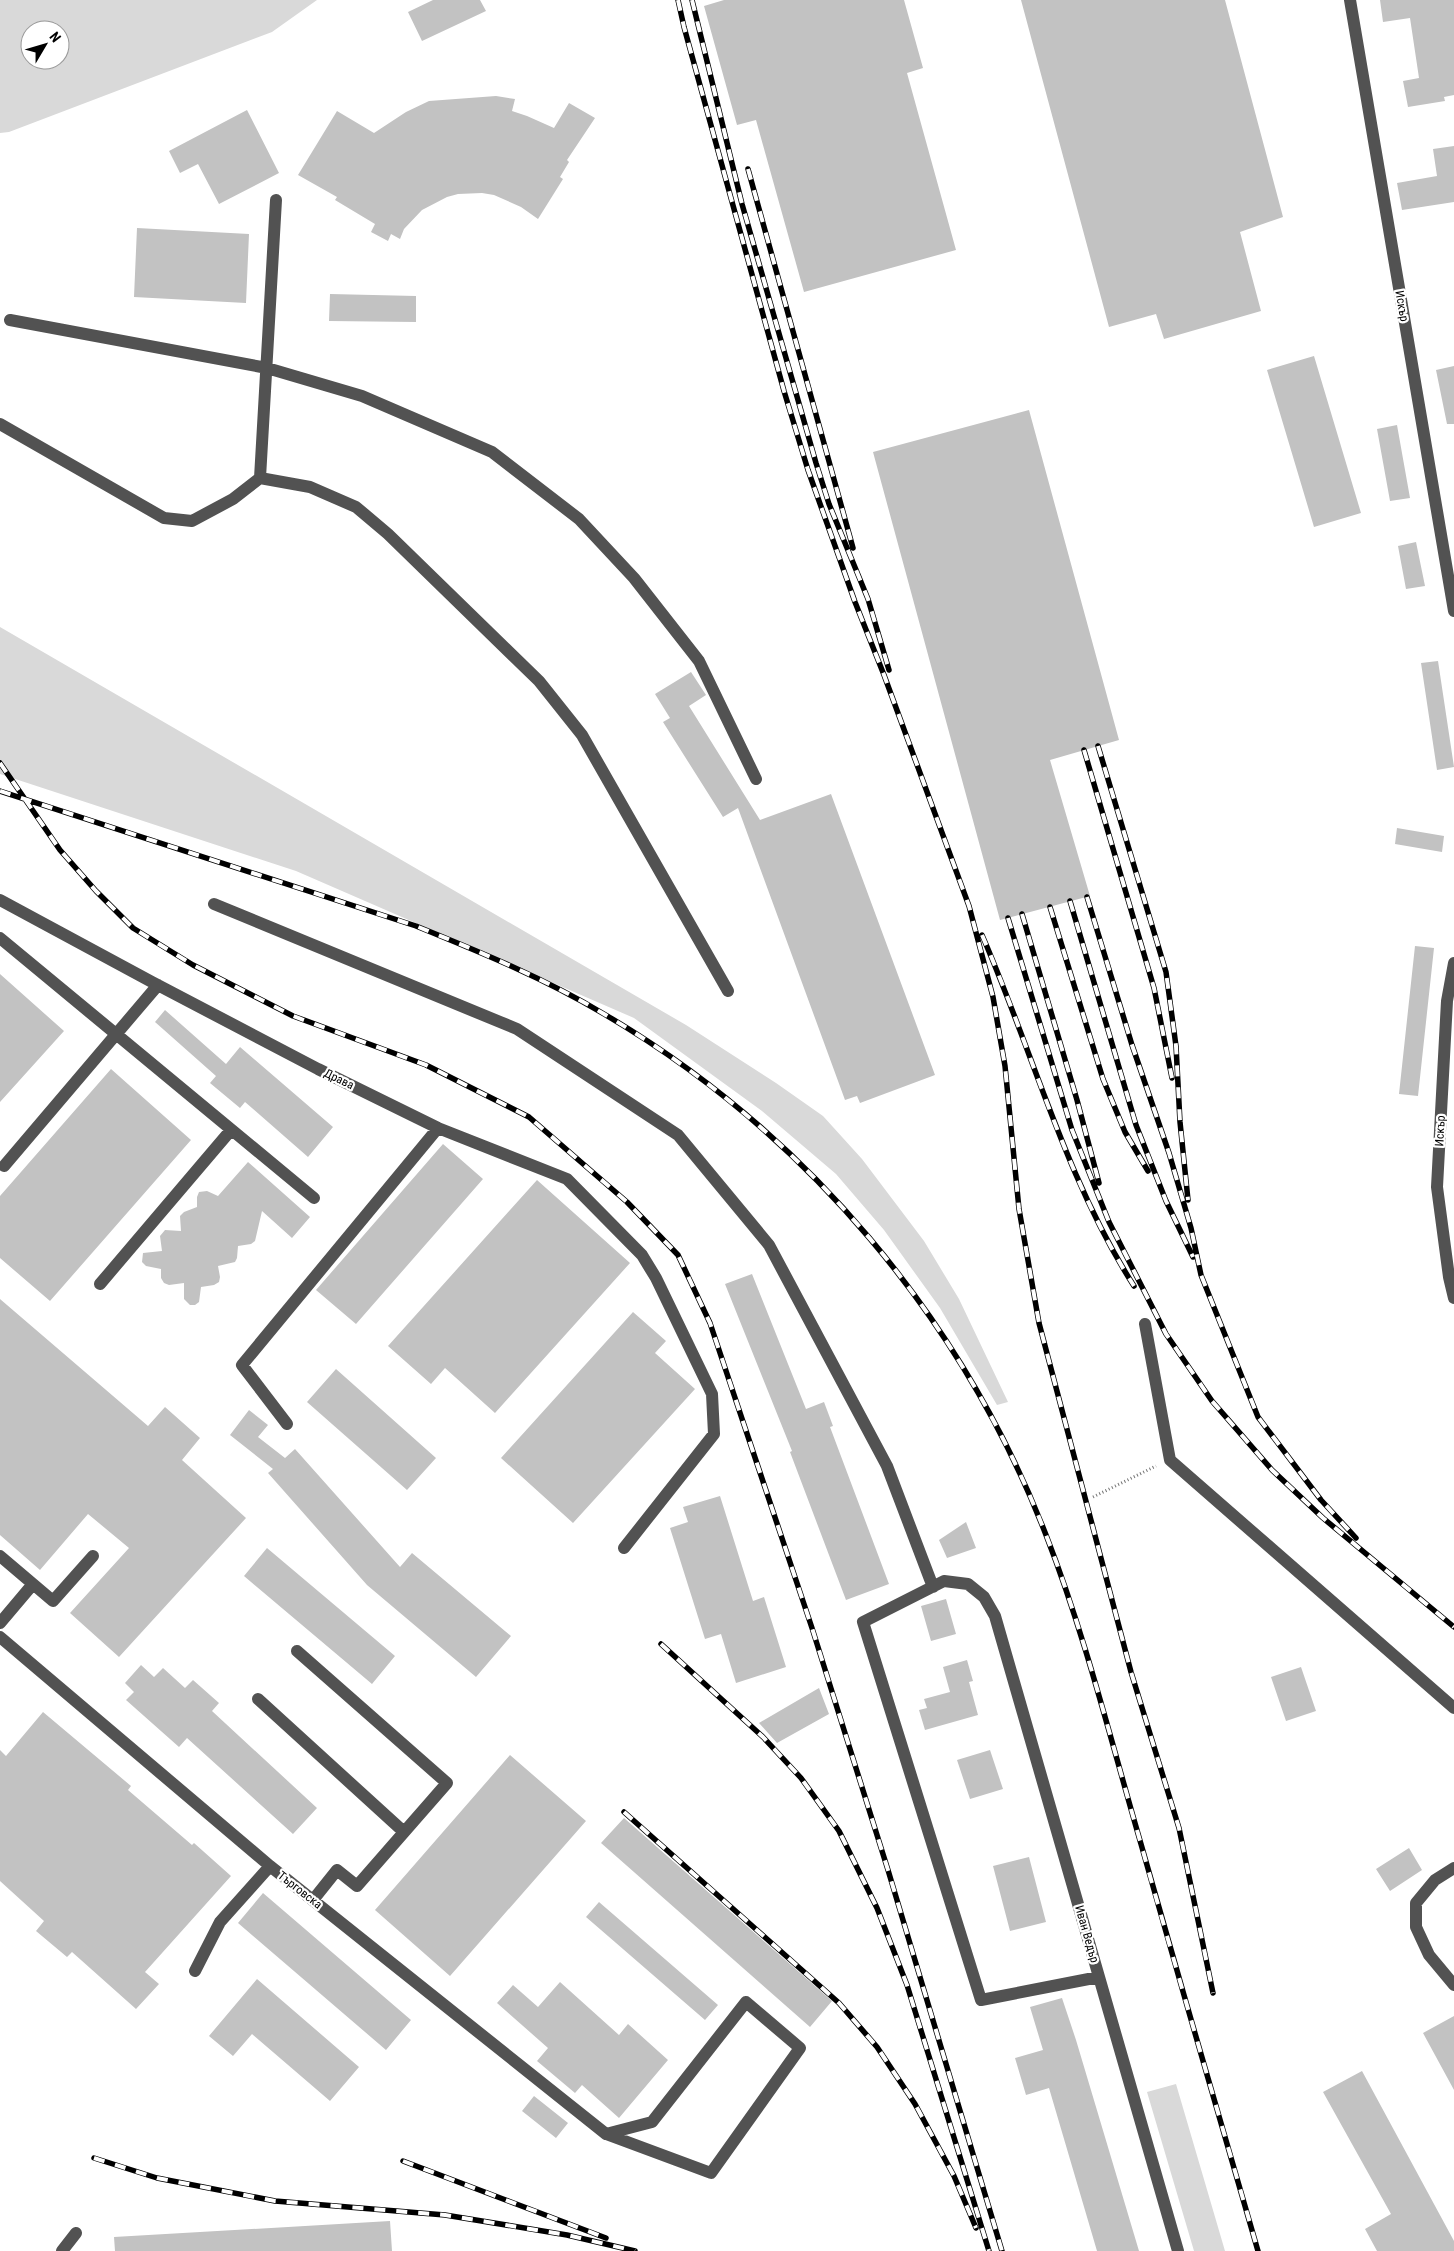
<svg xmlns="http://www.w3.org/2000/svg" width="1454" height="2251" font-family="'Roboto Condensed',sans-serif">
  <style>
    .green { fill: #d9d9d9; fill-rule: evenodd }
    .building { fill: #c2c2c2 }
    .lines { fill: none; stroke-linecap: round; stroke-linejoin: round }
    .path { stroke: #747474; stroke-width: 3; stroke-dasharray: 1 2.5; stroke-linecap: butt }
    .minor { stroke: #525252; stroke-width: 12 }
    .rail-casing { stroke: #000; stroke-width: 5.5 }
    .rail { stroke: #fff; stroke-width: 4; stroke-dasharray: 11; stroke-linecap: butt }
    .labels { text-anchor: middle; stroke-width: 4.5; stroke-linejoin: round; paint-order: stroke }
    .street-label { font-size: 12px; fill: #000; stroke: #fff }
  </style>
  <rect width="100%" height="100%" fill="#fff"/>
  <path class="green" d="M0 0H317L272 32 9 132 0 133ZM30 30H60V60H30Z
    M0 627 686 1025 776 1083 823 1116 862 1159 924 1241 959 1299 1008 1402 997 1405 940 1308 884 1230 836 1174 762 1111 634 1018 296 871 0 774Z
    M1176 2084 1225 2251H1194L1147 2092Z"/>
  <path class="building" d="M433 0H480L486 11 422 41 408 12Z
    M724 0H904L923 68 907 73 956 250 804 292 756 120 737 125 704 6Z
    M1021 0H1225L1283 217 1240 232 1261 311 1164 339 1156 314 1109 327Z
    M1380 0H1454V95L1444 97 1445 101 1408 107 1403 81 1419 78 1410 18 1383 22Z
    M496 96 515 99 512 111 527 116 554 128 569 103 595 118 567 160 569 162 560 177 563 179 538 219 521 207 494 195 482 193 458 194 447 197 422 210 404 229 400 239 391 234 388 241 371 232 375 224 335 200 337 197 298 175 337 111 374 133 406 112 429 101Z
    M247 110 279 173 219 204 198 164 180 173 169 151Z
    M1454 146V202L1402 210 1397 183 1437 176 1433 149Z
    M137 228 249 234 246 303 134 297Z
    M330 294 416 296V322L329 321Z
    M1314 356 1361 513 1314 527 1267 370Z
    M1454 366V424H1447L1436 370Z
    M1029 410 1119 740 1050 760 1090 896 1000 920 873 452Z
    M1397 425 1410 498 1390 501 1377 429Z
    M1416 542 1425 586 1406 589 1398 546Z
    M1438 661 1454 767 1437 770 1421 663Z
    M691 672 706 695 689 706 760 820 831 794 935 1075 860 1103 857 1096 845 1100 738 808 723 817 663 722 670 718 655 694Z
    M1397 828 1444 836 1442 852 1395 844Z
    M1415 946 1434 948 1418 1096 1399 1094Z
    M0 974 64 1031 0 1102Z
    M165 1010 226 1064 240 1047 333 1127 308 1157 245 1102 240 1108 210 1083 216 1076 155 1022Z
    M111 1069 191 1140 50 1301 0 1258V1196Z
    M443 1144 483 1179 356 1324 316 1290Z
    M248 1162 310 1217 292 1238 262 1211 255 1241 251 1244 238 1246 237 1258 235 1262 218 1266 220 1277 219 1282 214 1285 201 1287 199 1302 195 1305H190L184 1299V1283L169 1285 164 1283 161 1278V1269L146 1266 142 1262 143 1253 162 1251 160 1236 165 1230 181 1231 180 1216 184 1212 197 1207V1197L199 1192 207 1191 218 1196Z
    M537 1180 630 1263 495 1413 445 1368 431 1384 388 1346Z
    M752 1274 806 1409 824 1402 833 1426 830 1427 889 1584 846 1600 790 1452 792 1451 725 1284Z
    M0 1299 148 1426 165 1407 200 1438 182 1460 246 1518 119 1657 70 1613 129 1548 88 1514 40 1570 0 1535Z
    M633 1312 666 1341 655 1353 695 1389 573 1523 501 1458Z
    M336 1369 436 1458 407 1490 307 1402Z
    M249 1410 268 1425 258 1437 285 1458 295 1449 400 1567 412 1553 511 1636 476 1677 367 1585 268 1473 273 1469 230 1435Z
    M720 1496 753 1601 764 1597 786 1667 736 1683 721 1634 705 1639 670 1528 688 1522 683 1507Z
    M966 1522 976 1548 947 1558 939 1540Z
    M267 1548 395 1656 372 1684 244 1576Z
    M946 1599 956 1634 931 1641 921 1606Z
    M967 1660 973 1681 969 1682 978 1715 925 1730 919 1710 927 1708 924 1699 950 1692 943 1667Z
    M141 1665 154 1677 163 1668 185 1688 193 1680 219 1703 212 1711 317 1808 293 1834 187 1738 179 1747 126 1700 134 1692 125 1683Z
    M1301 1667 1316 1711 1286 1721 1271 1677Z
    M819 1688 829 1714 777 1743 759 1723Z
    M43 1712 131 1786 128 1790 192 1845 194 1843 231 1876 145 1972 159 1984 136 2009 72 1952 67 1957 36 1931 44 1921 0 1881V1750L6 1756Z
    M990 1750 1003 1789 970 1799 957 1760Z
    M510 1755 586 1821 450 1976 375 1910Z
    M624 1818 832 2001 810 2027 601 1843Z
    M1409 1848 1422 1870 1390 1891 1376 1869Z
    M1029 1857 1046 1922 1010 1931 993 1866Z
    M263 1893 411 2020 386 2050 238 1923Z
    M599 1902 718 2005 705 2020 586 1917Z
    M257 1979 359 2067 330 2101 252 2034 233 2056 209 2036Z
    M560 1982 619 2035 628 2024 668 2060 619 2118 582 2085 575 2093 537 2061 548 2048 497 2003 513 1985 538 2007Z
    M1062 1998 1076 2040 1139 2251H1097L1049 2088 1026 2095 1015 2058 1043 2050 1030 2007Z
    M1454 2016V2090L1423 2033Z
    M1362 2071 1454 2241V2251H1377L1365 2229 1391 2214 1323 2092Z
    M534 2096 568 2123 556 2138 522 2111Z
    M390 2221 392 2251H115L114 2237Z"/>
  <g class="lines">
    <path class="path" d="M1093 1497 1156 1466"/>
    <path class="minor" d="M1350 0 1454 611
      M10 320 267 368 362 396 492 452 579 519 634 578 699 661 756 779
      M0 424 164 518 192 521 233 499 260 478 276 200
      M260 478 310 487 356 507 388 534 539 681 582 735 728 991
      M0 900 152 982 318 1069 438 1128 567 1179 642 1255 656 1278 712 1394 714 1434 624 1548
      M214 904 517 1029 678 1135 769 1245 887 1466 933 1587
      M0 938 314 1198
      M1454 963 1447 1001 1437 1187 1449 1277 1454 1298
      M4 1166 158 985
      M100 1284 231 1130
      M1145 1324 1170 1460 1454 1708
      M287 1424 242 1365 438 1128
      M0 1556 33 1584
      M0 1623 33 1584 53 1601 93 1556
      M0 1637 270 1866 606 2134 711 2173 800 2048 746 2002 652 2122 606 2134
      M297 1651 447 1783 357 1886 337 1870 313 1900
      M258 1699 404 1832
      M1454 1868 1435 1880 1416 1903V1927L1429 1955 1454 1985
      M195 1971 220 1922 270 1866
      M1099 1977 981 2000 863 1622 944 1581 968 1584 984 1597 995 1616 1178 2251
      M62 2251 76 2233"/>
    <g class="rail-casing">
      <path id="rail" d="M678 0 684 27 784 391 808 470 855 602 884 675 969 906 993 997 1005 1066 1019 1209 1039 1323 1131 1672 1179 1828 1213 1993
        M692 0 742 204 816 463 829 504 868 599 889 670
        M748 169 853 548
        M1098 746 1166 972 1176 1046 1180 1122 1188 1200
        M1084 750 1154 988 1172 1078
        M0 763 60 850 96 891 133 928 193 965 293 1016 426 1065 529 1117 627 1202 678 1255 710 1323 812 1628 888 1870 1002 2251
        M0 791 416 926C480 952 544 978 604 1014 805 1132 962 1318 1046 1535 1085 1635 1111 1741 1141 1844 1179 1980 1219 2115 1258 2251
        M1087 897 1132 1045 1169 1153 1191 1228 1201 1275 1258 1417 1321 1500 1356 1538
        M1070 901 1136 1125 1166 1201 1193 1257
        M1050 907 1103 1079 1125 1132 1148 1171
        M1022 914 1077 1100 1099 1183
        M1008 918 1072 1130 1109 1222 1166 1334 1212 1401 1272 1470 1323 1518 1454 1627
        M982 935C1033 1052 1065 1178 1134 1286
        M661 1644 763 1737 801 1778 839 1831 877 1908 907 1985 989 2251
        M624 1812 839 2003 877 2047 915 2104 954 2176 976 2228
        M94 2158 157 2178 275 2201 445 2215 567 2235 635 2251
        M403 2161 606 2238"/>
    </g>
    <use href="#rail" class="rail"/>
  </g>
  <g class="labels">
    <g class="street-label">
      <text transform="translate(1402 306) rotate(80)" y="4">Искър</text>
      <text transform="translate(339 1079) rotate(26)" y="4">Драва</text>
      <text transform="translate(1440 1131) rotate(-87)" y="4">Искър</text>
      <text transform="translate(300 1890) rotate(38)" y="4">Търговска</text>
      <text transform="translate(1087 1934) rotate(74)" y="4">Иван Ведър</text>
    </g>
  </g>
  <g transform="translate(45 45) rotate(52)"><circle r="24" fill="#ffffff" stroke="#999999"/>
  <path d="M0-4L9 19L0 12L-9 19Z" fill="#000000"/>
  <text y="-8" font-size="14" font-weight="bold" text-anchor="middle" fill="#000000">N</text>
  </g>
</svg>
